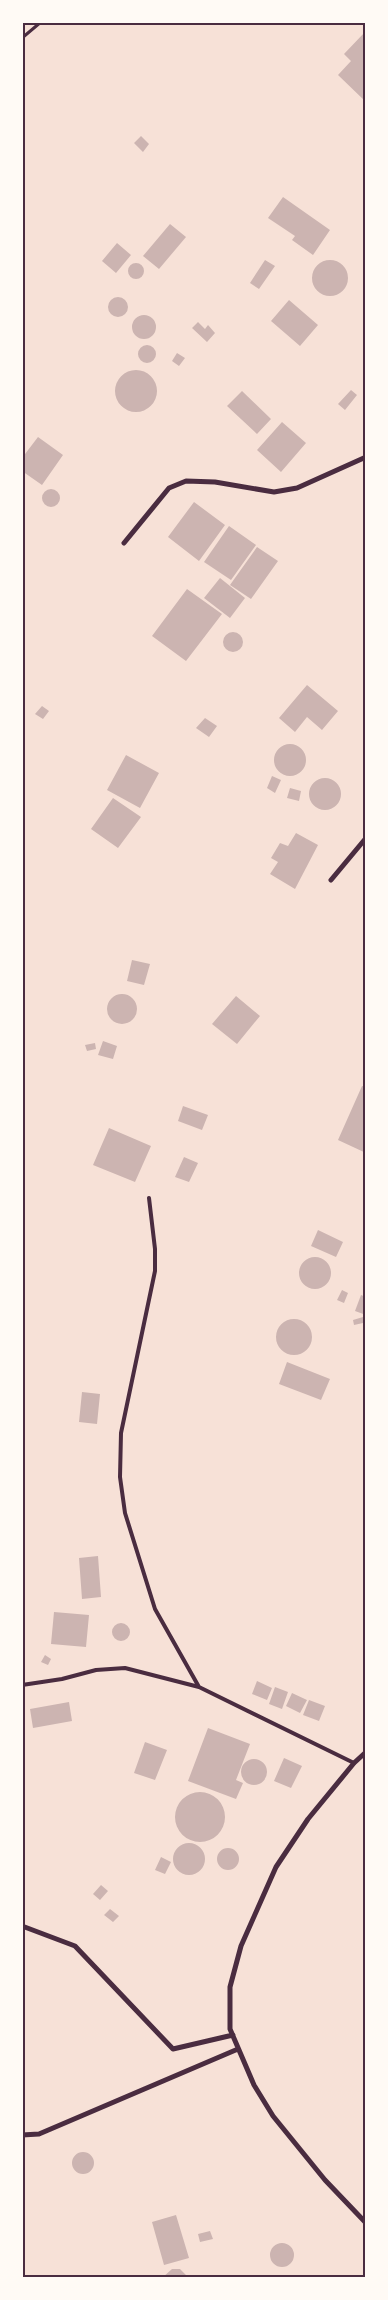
<svg xmlns="http://www.w3.org/2000/svg" width="388" height="2300" font-family="Inter,sans-serif">
  <style>
    .building { fill: #ccb4b1 }
    .lines { fill: none; stroke-linecap: round; stroke-linejoin: round }
    .path { stroke: #4a2c40; stroke-width: 3 }
    .service { stroke: #4a2c40; stroke-width: 4 }
    .minor { stroke: #4a2c40; stroke-width: 5 }
    .neatline { fill: none; stroke: #4a2c40; stroke-width: 2 }
  </style>
  <rect width="100%" height="100%" fill="#f7e1d7"/>
  <path class="building" d="M364 33 366 35V102L338 75 351 61 344 54Z
    M141 136 149 144 143 152 134 143Z
    M283 197 330 230 313 255 292 240 295 236 268 218Z
    M170 224 186 237 159 269 143 256Z
    M117 243 131 255 116 273 102 261Z
    M312 278a18 18 0 1 1 36 0a18 18 0 1 1-36 0Z
    M265 260 275 266 259 289 250 283Z
    M128 271a8 8 0 1 1 16 0a8 8 0 1 1-16 0Z
    M108 307a10 10 0 1 1 20 0a10 10 0 1 1-20 0Z
    M289 300 318 325 300 346 271 321Z
    M132 327a12 12 0 1 1 24 0a12 12 0 1 1-24 0Z
    M198 322 205 329 208 325 215 333 207 342 192 328Z
    M138 354a9 9 0 1 1 18 0a9 9 0 1 1-18 0Z
    M177 353 185 358 179 366 172 361Z
    M115 391a21 21 0 1 1 42 0a21 21 0 1 1-42 0Z
    M351 390 357 395 345 410 338 404Z
    M242 391 271 419 257 434 227 406Z
    M282 422 306 443 281 472 257 450Z
    M38 437 63 455 42 485 22 471V458Z
    M42 498a9 9 0 1 1 18 0a9 9 0 1 1-18 0Z
    M194 502 225 525 199 561 168 537Z
    M229 526 256 545 231 580 204 562Z
    M257 547 278 561 251 599 230 585Z
    M220 578 245 598 230 618 204 598Z
    M187 589 222 614 186 661 152 636Z
    M223 642a10 10 0 1 1 20 0a10 10 0 1 1-20 0Z
    M307 685 338 711 322 730 307 717 295 732 279 718Z
    M42 706 49 711 43 719 35 714Z
    M205 718 217 726 209 737 196 728Z
    M274 760a16 16 0 1 1 32 0a16 16 0 1 1-32 0Z
    M126 755 159 773 140 808 107 790Z
    M272 776 281 780 275 793 267 788Z
    M309 794a16 16 0 1 1 32 0a16 16 0 1 1-32 0Z
    M290 788 301 791 299 801 287 798Z
    M113 798 141 817 118 848 91 829Z
    M296 833 318 845 295 889 270 874 278 862 271 858 280 843 288 846Z
    M132 960 150 964 144 985 127 981Z
    M107 1009a15 15 0 1 1 30 0a15 15 0 1 1-30 0Z
    M236 996 260 1016 237 1044 212 1024Z
    M103 1041 117 1046 113 1059 98 1055Z
    M95 1043 96 1049 87 1051 85 1045Z
    M362 1086 366 1087V1153L338 1140Z
    M183 1106 208 1115 202 1130 178 1121Z
    M109 1128 151 1146 135 1182 93 1165Z
    M184 1157 198 1163 189 1182 175 1177Z
    M318 1230 343 1242 336 1257 311 1246Z
    M299 1273a16 16 0 1 1 32 0a16 16 0 1 1-32 0Z
    M342 1290 348 1293 344 1303 337 1300Z
    M361 1295 366 1297V1315L355 1311Z
    M363 1317V1323L354 1325 353 1320Z
    M276 1337a18 18 0 1 1 36 0a18 18 0 1 1-36 0Z
    M287 1362 330 1379 321 1400 279 1384Z
    M82 1392 100 1394 97 1424 79 1422Z
    M98 1556 101 1597 82 1599 79 1558Z
    M54 1612 89 1615 86 1647 51 1644Z
    M112 1632a9 9 0 1 1 18 0a9 9 0 1 1-18 0Z
    M45 1655 51 1659 48 1665 41 1662Z
    M257 1681 272 1688 267 1700 252 1694Z
    M275 1687 288 1692 282 1709 269 1704Z
    M292 1693 307 1700 300 1713 286 1706Z
    M309 1700 325 1706 319 1721 303 1715Z
    M69 1702 72 1721 33 1728 30 1709Z
    M208 1728 250 1744 236 1780 243 1783 236 1799 188 1781Z
    M145 1742 167 1750 155 1780 134 1773Z
    M284 1758 302 1766 291 1788 274 1781Z
    M241 1772a13 13 0 1 1 26 0a13 13 0 1 1-26 0Z
    M175 1817a25 25 0 1 1 50 0a25 25 0 1 1-50 0Z
    M173 1859a16 16 0 1 1 32 0a16 16 0 1 1-32 0Z
    M217 1859a11 11 0 1 1 22 0a11 11 0 1 1-22 0Z
    M161 1857 171 1862 165 1874 155 1870Z
    M101 1885 108 1891 100 1900 93 1894Z
    M110 1909 119 1916 113 1922 104 1915Z
    M72 2163a11 11 0 1 1 22 0a11 11 0 1 1-22 0Z
    M176 2215 189 2258 164 2265 152 2222Z
    M210 2231 213 2239 200 2242 198 2234Z
    M270 2255a12 12 0 1 1 24 0a12 12 0 1 1-24 0Z
    M172 2269H180L189 2278H162Z"/>
  <g class="lines">
    <path class="path" d="M22 38 41 22"/>
    <path class="service" d="M149 1198 155 1249V1271L121 1433 120 1477 125 1513 155 1609 199 1687
      M22 1685 62 1679 96 1670 125 1668 199 1687 354 1763"/>
    <path class="minor" d="M124 543 169 488 186 481 215 482 274 492 297 488 366 457
      M331 880 366 838
      M366 1752 354 1763 308 1819 276 1867 241 1946 230 1987V2029L254 2085 273 2116 325 2180 366 2223
      M22 1926 75 1946 173 2049 233 2035
      M22 2135 39 2134 238 2049"/>
  </g>
  <rect width="388" height="2300" fill="none" stroke="#fffaf5" stroke-width="48"/>
  <rect x="24" y="24" width="340" height="2252" class="neatline"/>
</svg>
